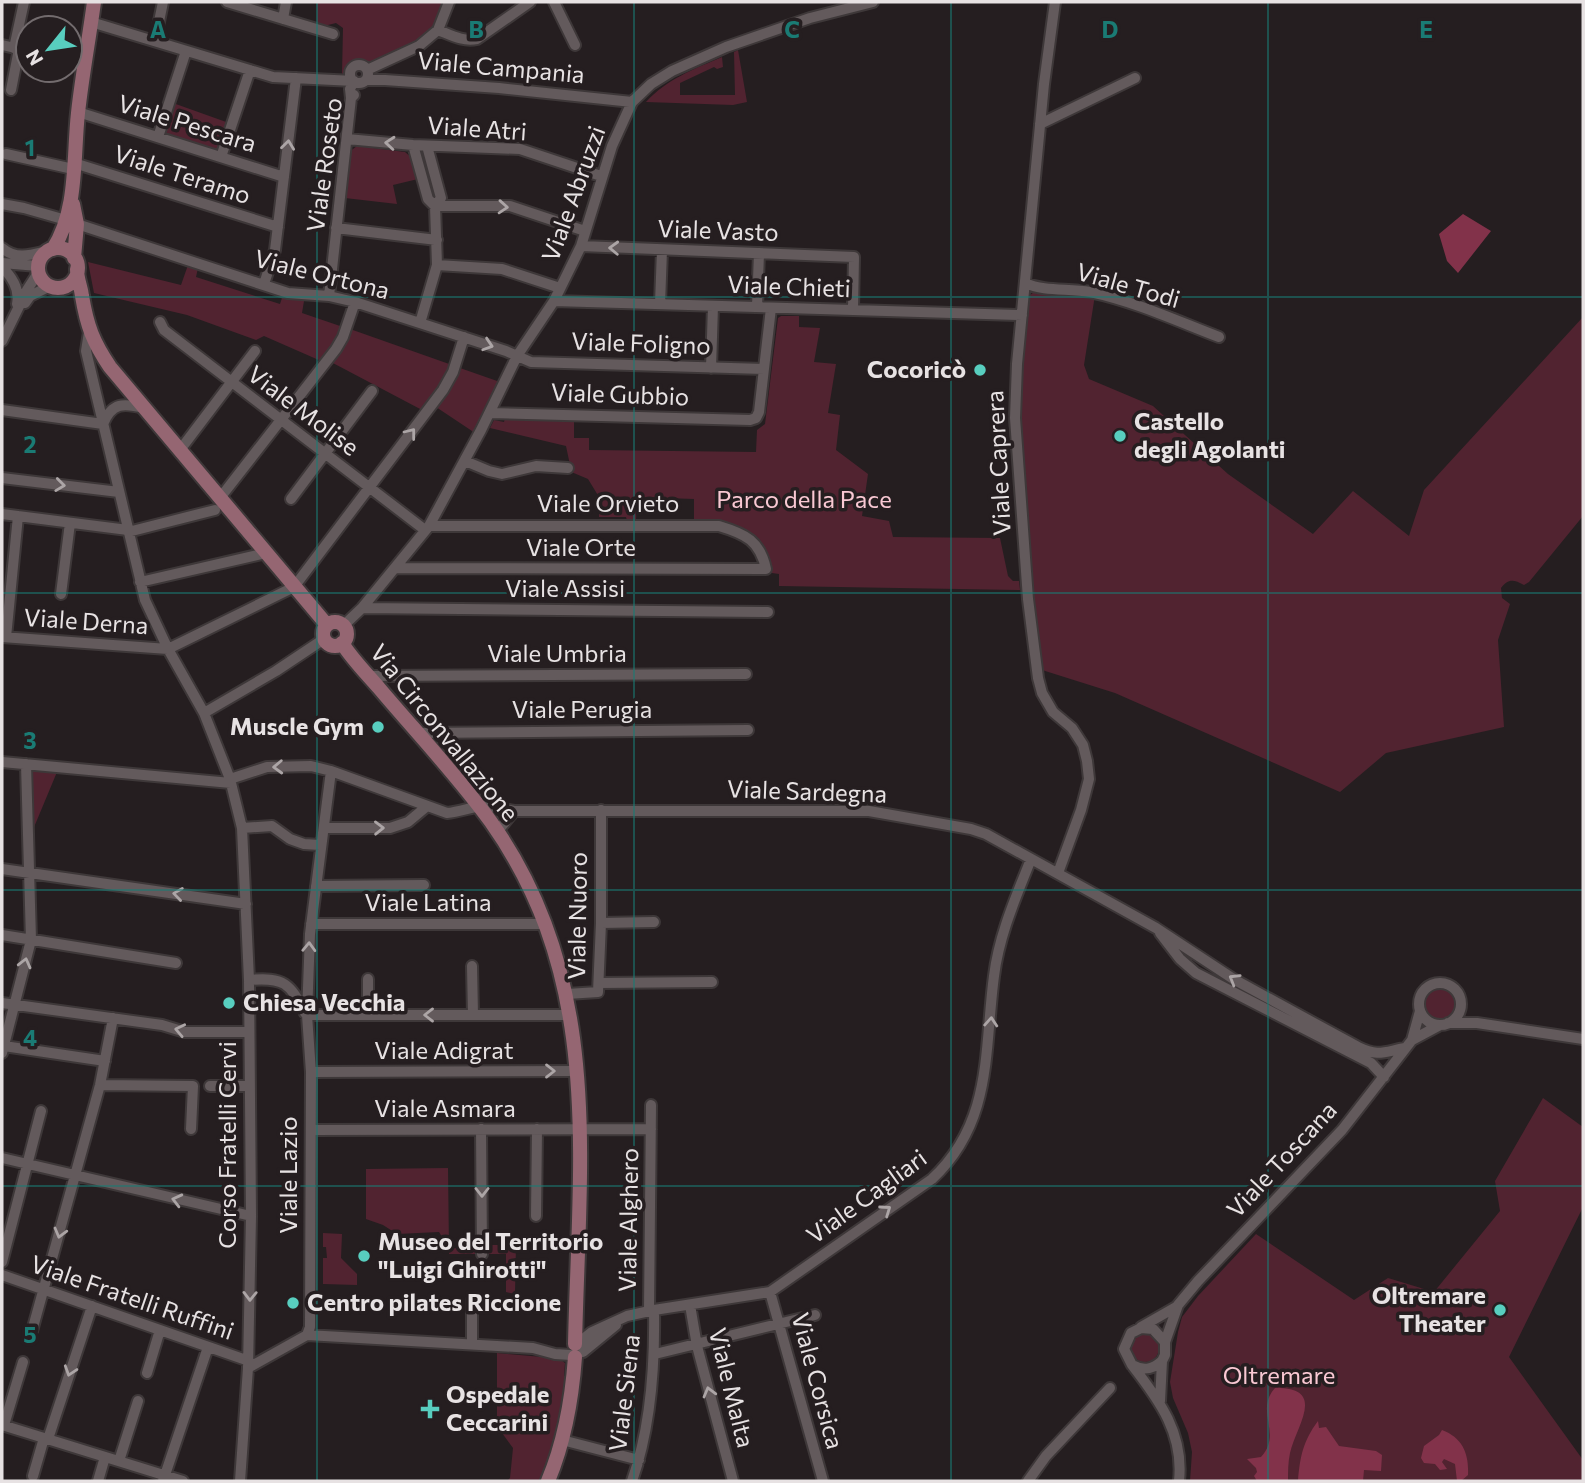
<svg xmlns="http://www.w3.org/2000/svg" width="1585" height="1483" font-family="Commissioner,sans-serif">
  <style>
    .green { fill: #512330 }
    .water { fill: #82324a }
    .lines { fill: none; stroke-linecap: round; stroke-linejoin: round }
    .minor-casing { stroke: #3e3839; stroke-width: 14 }
    .major-casing { stroke: #3e3839; stroke-width: 18 }
    .minor { stroke: #635a5c; stroke-width: 10 }
    .major { stroke: #956672; stroke-width: 14 }
    .oneway { stroke: #aca5a6 }
    .grid { fill: none; stroke: #1a7b74; stroke-width: 2; stroke-opacity: 0.55 }
    .poi-dot { fill: #58cebf; stroke: #251e20; stroke-width: 2.5 }
    .labels { text-anchor: middle; stroke-width: 7; stroke-linejoin: round; paint-order: stroke }
    .street-label { font-size: 24px; fill: #e7e2e3; stroke: #251e20 }
    .poi-label { font-size: 24px; font-weight: bold; fill: #e7e2e3; stroke: #251e20; text-anchor: start }
    .park-label { font-size: 24px; fill: #f9c8d3; stroke: #251e20 }
    .grid-label { font-size: 23px; text-anchor: middle; font-weight: bold; fill: #1a7b74; stroke: #251e20; stroke-width: 7; stroke-linejoin: round; paint-order: stroke }
  </style>
  <rect width="100%" height="100%" fill="#251e20"/>
  <path class="green" d="M317 2H445L433 28 419 39 375 61 357 65 342 74 343 28 336 23 324 26 317 23Z
    M738 50 747 102 733 105 646 102C667 79 694 69 722 57L723 67 717 69 714 67 680 83V95H735L734 52Z
    M173 103 229 123 220 151 163 133Z
    M357 146 405 152 412 158 418 179 393 185 397 204 345 198 349 152Z
    M88 262 181 285 188 265 198 268 196 277 280 304 283 295 304 301 302 313 343 327 338 340 321 361 264 336 256 340 187 315 94 293Z
    M1042 291 1095 295 1084 365 1089 379 1153 406 1228 474 1313 534 1353 491 1409 536 1424 490 1583 317V516L1529 582 1524 585C1513 579 1508 579 1501 588L1502 598 1510 604 1498 640 1504 727 1386 753 1340 792 1115 693 1042 670 1030 580 1018 397 1029 296 1034 292Z
    M781 316H799V327L820 328 814 362 836 364 828 413 840 415 836 450 868 474 862 516 889 521 893 537 1000 538 1008 576 1013 581H1019L1020 590 779 586V574L772 573C770 567 770 558 767 552 755 523 721 522 694 521V499L637 497 636 521H627L626 517H599V497L588 479 569 471 570 465 566 446 490 428 494 420 504 422 505 418H574V438H589V450L756 452 757 430 765 424 778 318Z
    M350 329 452 365 448 375 422 410 331 362Z
    M460 368 500 382 475 433 436 407Z
    M31 770 57 772 32 832Z
    M1422 1004a18 18 0 1 1 36 0a18 18 0 1 1-36 0Z
    M1543 1098 1583 1127V1207L1509 1357 1583 1460V1481H1190L1192 1452 1188 1433 1173 1398 1170 1382 1178 1332 1182 1317 1198 1296 1256 1234 1354 1300 1388 1278 1434 1292 1500 1211 1495 1181Z
    M448 1168 449 1248H477V1254H449V1248L439 1232 397 1234 383 1225 366 1219V1169Z
    M323 1233 342 1234 341 1258 357 1274V1285L323 1284V1258H327L326 1247H323Z
    M485 1245H516L515 1294 506 1292V1254H485Z
    M1131 1348a14 14 0 1 1 28 0a14 14 0 1 1-28 0Z
    M497 1353 554 1358 561 1360 565 1363 564 1376 567 1377C562 1413 553 1447 542 1481H507L510 1478 513 1448 497 1426Z"/>
  <path class="water" d="M1463 214 1491 231 1458 273 1447 261 1439 234Z
    M1275 1388C1328 1387 1296 1426 1290 1453 1288 1462 1288 1472 1288 1481H1257L1254 1476 1257 1472 1256 1468 1247 1459 1261 1457C1283 1433 1254 1411 1275 1388Z
    M1318 1421 1319 1428 1326 1427 1339 1446 1376 1451 1382 1455 1381 1471 1364 1470 1363 1481H1298C1300 1457 1303 1441 1318 1421Z
    M1442 1430C1463 1438 1469 1454 1468 1475L1461 1481H1457L1455 1464 1444 1459 1442 1462 1447 1469 1440 1470 1435 1464 1424 1463 1421 1458 1424 1446 1439 1435Z"/>
  <g class="lines">
    <g class="minor-casing">
      <path id="minor" d="M227 2 333 34
        M554 2 575 45
        M1055 2 1044 84 1017 364 1015 418 1028 599 1038 678 1042 693 1053 712 1072 728 1083 745 1087 761 1089 779 1081 810 1058 873
        M283 19 286 2
        M91 22 273 77 354 81 350 89 351 98
        M438 30 449 2
        M155 41 163 2
        M2 45 28 51
        M14 48 24 2
        M70 61 85 64
        M350 74a9 9 0 1 1 18 0a9 9 0 1 1-18 0Z
        M367 70 419 46 438 30C451 35 463 42 477 39L530 2
        M366 80H385L499 88 632 102
        M11 90 19 49
        M78 112 284 177
        M1040 124 1135 78
        M158 137 186 51
        M347 139 413 145 520 149 601 176
        M413 145 428 199 435 206
        M6 154 73 169
        M221 157 250 70
        M74 163 278 227
        M2 204 24 208 66 220
        M435 206H510L585 231
        M77 224 288 293 329 296 355 302 506 351 531 362 764 369
        M336 228 437 240
        M581 246 854 257 853 310
        M2 248C16 260 31 255 47 251
        M2 263 38 266
        M437 265 502 269 560 288
        M2 267C12 277 20 290 17 304
        M1025 283C1045 292 1068 288 1090 292 1134 301 1177 321 1219 337
        M264 284 275 250 296 78
        M329 296 351 98 354 95
        M554 301 1022 315
        M25 303 30 296 50 286
        M660 304 662 250
        M757 307 759 253
        M160 322 164 330 425 530
        M420 323 437 265 435 206 441 198 427 146
        M89 332 86 351 145 600 168 649 204 713 230 779 242 828 249 980 251 1216 248 1368 240 1481
        M2 341 27 290 38 273
        M711 368 713 306
        M2 410 103 424
        M490 413 750 420 756 418 759 412 771 308
        M103 424C112 402 124 403 144 408
        M180 450 255 351
        M465 461 489 471 502 474 536 466 568 468
        M2 478 119 492
        M220 498 336 349 343 337 355 302
        M291 499 372 391
        M2 514 128 530
        M128 532 215 510
        M395 568 766 569C760 541 746 534 719 526H429
        M140 582 266 553
        M61 594 70 523
        M362 608 768 612
        M343 626 362 608 429 526 481 430 517 356 554 301 581 246 612 146 632 102 651 84 672 71 726 47 810 18 873 2
        M2 637 168 649 294 587 443 390 453 372 464 337
        M6 637 18 516
        M369 676 746 674
        M204 713 276 671 324 639
        M416 733 748 730
        M2 762 231 783
        M230 779 267 767 311 766 331 771 447 813C458 812 469 808 480 806 492 805 503 809 514 811H869L971 829 986 834 1156 928 1235 980 1358 1047C1379 1057 1383 1052 1405 1048
        M242 828 272 826 290 839 304 844 320 845
        M325 828H390L408 822 426 807
        M497 832 514 811
        M2 869 246 904
        M316 886 424 885
        M601 923 654 922
        M311 924H545
        M1160 933 1180 959 1196 973 1371 1063 1384 1077
        M2 935 176 963
        M472 966 473 1015
        M249 980C284 977 290 983 305 1013
        M599 983 712 982
        M1419 1004a21 21 0 1 1 42 0a21 21 0 1 1-42 0Z
        M567 994 598 992 601 923V810
        M2 1003 162 1025 185 1032H248
        M307 1015H571
        M368 1015V979
        M1448 1023H1477L1583 1039
        M1412 1040 1440 1025
        M4 1046 105 1061
        M2 1053 31 940 26 764
        M311 1072 578 1071
        M100 1085 193 1086 191 1129
        M210 1086H248
        M481 1129 482 1254
        M311 1130 651 1129
        M2 1158 251 1216
        M536 1216 537 1129
        M2 1262 41 1111
        M2 1275 249 1361
        M770 1292 823 1481
        M472 1300V1344
        M690 1305 697 1346 733 1481
        M649 1311 651 1105
        M1141 1327 1176 1307
        M32 1331 100 1085 113 1018
        M307 1335 310 1327 311 1072 307 1015 310 934 331 771
        M1165 1342 1178 1305 1198 1281 1342 1130 1412 1040 1420 1011
        M577 1344 592 1332 627 1316 654 1310 770 1292 932 1179C993 1122 984 1051 994 976 999 935 1016 897 1031 859
        M583 1352 616 1325
        M655 1354 815 1315
        M1132 1365C1160 1401 1184 1434 1179 1481
        M248 1368 307 1335 533 1348 555 1354 571 1355
        M147 1373 160 1330
        M1160 1401 1162 1361 1165 1355V1342L1153 1329 1141 1328 1131 1333 1124 1349 1132 1365C1143 1371 1152 1370 1162 1361
        M2 1425 183 1481
        M4 1425 23 1362
        M48 1439 92 1306
        M562 1440 639 1460
        M119 1461 138 1401
        M33 1476 44 1438
        M98 1481 105 1457
        M163 1481 208 1347
        M632 1481C651 1427 655 1367 654 1310
        M1028 1481 1046 1456 1110 1388"/>
    </g>
    <g class="major-casing">
      <path id="major" d="M73 204 77 224 74 258
        M38 268a20 20 0 1 1 40 0a20 20 0 1 1-40 0Z
        M53 249C78 210 73 158 78 113 82 76 89 39 94 2
        M77 269C77 280 81 286 82 296 87 326 93 342 110 367L327 625
        M323 634a12 12 0 1 1 24 0a12 12 0 1 1-24 0Z
        M342 643C352 659 366 673 379 688 416 732 457 775 491 822 604 981 579 1160 575 1344
        M548 1481C564 1443 572 1399 575 1357"/>
    </g>
    <use href="#minor" class="minor"/>
    <use href="#major" class="major"/>
  </g>
  <defs><path id="oneway-chevron" d="M-2-3.5L2.5 0L-2 3.5" fill="none" stroke-width="1.6" stroke-linecap="round" stroke-linejoin="round" transform="scale(1.75)"/></defs>
  <g class="oneway">
    <use href="#oneway-chevron" transform="translate(390 143) rotate(-175)"/>
    <use href="#oneway-chevron" transform="translate(288 145) rotate(-83)"/>
    <use href="#oneway-chevron" transform="translate(503 207) rotate(4)"/>
    <use href="#oneway-chevron" transform="translate(614 248) rotate(-178)"/>
    <use href="#oneway-chevron" transform="translate(488 345) rotate(18)"/>
    <use href="#oneway-chevron" transform="translate(411 433) rotate(-52)"/>
    <use href="#oneway-chevron" transform="translate(60 485) rotate(7)"/>
    <use href="#oneway-chevron" transform="translate(278 767) rotate(178)"/>
    <use href="#oneway-chevron" transform="translate(379 828) rotate(-1)"/>
    <use href="#oneway-chevron" transform="translate(178 894) rotate(-172)"/>
    <use href="#oneway-chevron" transform="translate(309 947) rotate(-88)"/>
    <use href="#oneway-chevron" transform="translate(25 963) rotate(-76)"/>
    <use href="#oneway-chevron" transform="translate(1234 979) rotate(-149)"/>
    <use href="#oneway-chevron" transform="translate(429 1015) rotate(180)"/>
    <use href="#oneway-chevron" transform="translate(991 1022) rotate(-86)"/>
    <use href="#oneway-chevron" transform="translate(180 1030) rotate(-168)"/>
    <use href="#oneway-chevron" transform="translate(550 1071)"/>
    <use href="#oneway-chevron" transform="translate(482 1192) rotate(90)"/>
    <use href="#oneway-chevron" transform="translate(177 1200) rotate(-166)"/>
    <use href="#oneway-chevron" transform="translate(886 1210) rotate(-35)"/>
    <use href="#oneway-chevron" transform="translate(60 1233) rotate(105)"/>
    <use href="#oneway-chevron" transform="translate(250 1296) rotate(91)"/>
    <use href="#oneway-chevron" transform="translate(70 1371) rotate(108)"/>
    <use href="#oneway-chevron" transform="translate(709 1392) rotate(-105)"/>
  </g>
  <path class="grid" d="M317 2V1481M634 2V1481M951 2V1481M1268 2V1481M2 297H1583M2 593H1583M2 890H1583M2 1186H1583"/>
  <g class="poi-dot">
    <circle cx="980" cy="370" r="7"/>
    <circle cx="1120" cy="436" r="7"/>
    <circle cx="378" cy="727" r="7"/>
    <circle cx="229" cy="1003" r="7"/>
    <circle cx="364" cy="1256" r="7"/>
    <circle cx="293" cy="1303" r="7"/>
    <circle cx="1500" cy="1310" r="7"/>
    <path d="M426.5 1398.5h7v7h7v7h-7v7h-7v-7h-7v-7h7z"/>
  </g>
  <g class="labels">
    <g class="street-label">
      <text transform="translate(501 68) rotate(5)" y="8">Viale Campania</text>
      <text transform="translate(187 124) rotate(17)" y="8">Viale Pescara</text>
      <text transform="translate(477 129) rotate(4)" y="8">Viale Atri</text>
      <text transform="translate(325 165) rotate(-82)" y="8">Viale Roseto</text>
      <text transform="translate(182 175) rotate(18)" y="8">Viale Teramo</text>
      <text transform="translate(574 194) rotate(-70)" y="8">Viale Abruzzi</text>
      <text transform="translate(718 231) rotate(2)" y="8">Viale Vasto</text>
      <text transform="translate(322 275) rotate(14)" y="8">Viale Ortona</text>
      <text transform="translate(1128 286) rotate(16)" y="8">Viale Todi</text>
      <text transform="translate(789 287) rotate(2)" y="8">Viale Chieti</text>
      <text transform="translate(641 344) rotate(2)" y="8">Viale Foligno</text>
      <text transform="translate(620 395) rotate(2)" y="8">Viale Gubbio</text>
      <text transform="translate(303 411) rotate(37)" y="8">Viale Molise</text>
      <text transform="translate(999 463) rotate(-93)" y="8">Viale Caprera</text>
      <text x="608" y="512">Viale Orvieto</text>
      <text x="581" y="556">Viale Orte</text>
      <text x="565" y="597">Viale Assisi</text>
      <text transform="translate(86 622) rotate(4)" y="8">Viale Derna</text>
      <text x="557" y="662">Viale Umbria</text>
      <text x="582" y="718">Viale Perugia</text>
      <text transform="translate(444 733) rotate(51)" y="8">Via Circonvallazione</text>
      <text transform="translate(807 792) rotate(2)" y="8">Viale Sardegna</text>
      <text x="428" y="911">Viale Latina</text>
      <text transform="translate(578 916) rotate(-89)" y="8">Viale Nuoro</text>
      <text x="444" y="1059">Viale Adigrat</text>
      <text x="445" y="1117">Viale Asmara</text>
      <text transform="translate(228 1145) rotate(-90)" y="8">Corso Fratelli Cervi</text>
      <text transform="translate(1282 1160) rotate(-47)" y="8">Viale Toscana</text>
      <text transform="translate(289 1175) rotate(-90)" y="8">Viale Lazio</text>
      <text transform="translate(867 1197) rotate(-36)" y="8">Viale Cagliari</text>
      <text transform="translate(629 1220) rotate(-89)" y="8">Viale Alghero</text>
      <text transform="translate(132 1298) rotate(19)" y="8">Viale Fratelli Ruffini</text>
      <text transform="translate(817 1381) rotate(75)" y="8">Viale Corsica</text>
      <text transform="translate(731 1388) rotate(76)" y="8">Viale Malta</text>
      <text transform="translate(625 1393) rotate(-83)" y="8">Viale Siena</text>
    </g>
    <g class="poi-label">
      <text x="966" y="378" text-anchor="end">Cocoricò</text>
      <text x="1134" y="430">Castello<tspan x="1134" dy="28">degli Agolanti</tspan></text>
      <text x="364" y="735" text-anchor="end">Muscle Gym</text>
      <text x="243" y="1011">Chiesa Vecchia</text>
      <text x="378" y="1250">Museo del Territorio<tspan x="378" dy="28">"Luigi Ghirotti"</tspan></text>
      <text x="1486" y="1304" text-anchor="end">Oltremare<tspan x="1486" dy="28">Theater</tspan></text>
      <text x="307" y="1311">Centro pilates Riccione</text>
      <text x="446" y="1403">Ospedale<tspan x="446" dy="28">Ceccarini</tspan></text>
    </g>
    <g class="park-label">
      <text x="804" y="508">Parco della Pace</text>
      <text x="1279" y="1384">Oltremare</text>
    </g>
  </g>
  <g class="grid-label">
    <text x="158" y="38">A</text>
    <text x="476" y="38">B</text>
    <text x="792" y="38">C</text>
    <text x="1110" y="38">D</text>
    <text x="1426" y="38">E</text>
    <text x="30" y="156">1</text>
    <text x="30" y="453">2</text>
    <text x="30" y="749">3</text>
    <text x="30" y="1046">4</text>
    <text x="30" y="1343">5</text>
  </g>
  <rect width="1585" height="1483" fill="none" stroke="#e7e2e3" stroke-width="7"/>
  <g transform="translate(49 49) rotate(240)"><circle r="33" fill="#251e20" stroke="#736c6e" stroke-width="2"/>
  <path d="M0-5L12 26L0 18L-12 26Z" fill="#58cebf"/>
  <text y="-10" font-size="19" font-weight="bold" text-anchor="middle" fill="#e7e2e3">N</text>
  </g>
</svg>
